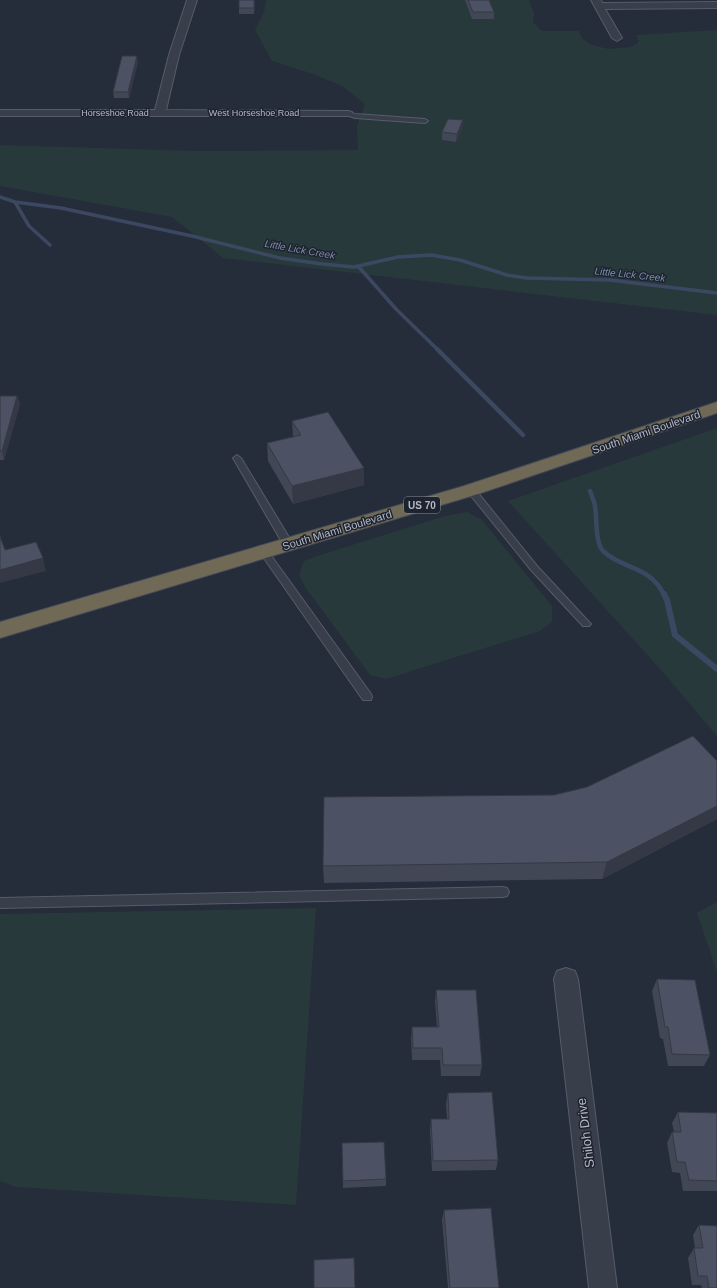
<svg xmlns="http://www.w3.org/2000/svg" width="717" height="1288" font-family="Arial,sans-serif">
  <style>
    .green { fill: #28393c }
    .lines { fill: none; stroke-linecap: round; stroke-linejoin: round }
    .stream-far2 { stroke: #3c4862; stroke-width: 3.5 }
    .stream-far1 { stroke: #3c4862; stroke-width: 4.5 }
    .stream { stroke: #3c4862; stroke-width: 6 }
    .lane-casing { stroke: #575c69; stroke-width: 2 }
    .street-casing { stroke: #575c69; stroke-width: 2 }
    .highway-casing { stroke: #444956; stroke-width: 2 }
    .lane { fill: #393e4b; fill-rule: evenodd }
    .street { fill: #393e4b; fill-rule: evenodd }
    .highway { fill: #706956; fill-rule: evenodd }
    .wall { fill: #414755 }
    .shaded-wall { fill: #353945 }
    .building { fill: #4c5263; stroke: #353945 }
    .labels { text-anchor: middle; stroke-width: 3; stroke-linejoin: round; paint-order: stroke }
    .far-street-label { font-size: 9px; fill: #b4b9c6; stroke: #1e2330 }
    .far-water-label { font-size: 10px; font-style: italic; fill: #7e8dab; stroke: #1e2330 }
    .shield { fill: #1e2330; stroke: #878c99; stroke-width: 1 }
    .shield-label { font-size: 10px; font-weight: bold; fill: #b4b9c6 }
    .street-label { font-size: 11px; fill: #b4b9c6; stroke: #1e2330 }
    .near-street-label { font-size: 13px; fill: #b4b9c6; stroke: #1e2330 }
  </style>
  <rect width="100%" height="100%" fill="#252c3a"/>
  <path class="green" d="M266 0H529L534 13 533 22 542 31H579L582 38 592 45 609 49 631 47 639 42 636 35 717 30V315L223 258 172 217 0 186V145L197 151 358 150 357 126 365 104 342 86 313 74 272 61 255 30 264 12Z
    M717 428V736L661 670 508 501Z
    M467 512 482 520 552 606V622L540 631 386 679 370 675 305 587 299 575 304 561 317 556 445 516Z
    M717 902V972L697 913Z
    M316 908 296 1205 16 1187 0 1181V914Z"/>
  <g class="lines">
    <path class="stream-far2" d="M0 197 15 202 61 208 192 236 280 258 322 264 354 267 398 257 431 255 460 260 507 275 527 278 610 280 717 293
      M15 202 29 226 50 245
      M358 266 396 309 438 350"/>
    <path class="stream-far1" d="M437 349 523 435
      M590 491C592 496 594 501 595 506 597 517 595 543 603 551 623 570 650 565 664 595"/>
    <path class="stream" d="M664 594 667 600 675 635 717 669"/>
    <g class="lane-casing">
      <path id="lane" d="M348 112 355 114 425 119 428 121 425 123 355 118 346 115V113Z
        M237 455 241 458 293 544 291 546 288 547 283 544 233 458Z
        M471 487 474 488 537 566 589 622 591 624 589 626H583L531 570 468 492 467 490Z
        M264 549 267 550 371 694 372 697 371 700H363L261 554 259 552Z
        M503 887 507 888 509 892 507 896 503 897 0 908V898Z"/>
    </g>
    <g class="street-casing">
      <path id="street" d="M187 0H197L179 55 166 110 348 111 352 112 353 114 352 116H0V110H155L169 55Z
        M591 0H601L602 3 717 2V8L605 9 622 38 617 41 612 38Z
        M566 968 575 971 578 979 617 1288H589L554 979 557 971Z"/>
    </g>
    <g class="highway-casing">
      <path id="highway" d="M717 402V413L478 494 0 638V622L464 486Z"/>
    </g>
    <use href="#lane" class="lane"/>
    <use href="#street" class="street"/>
    <use href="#highway" class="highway"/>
  </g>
  <path class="wall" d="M255 0 254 14H239V8Z
    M465 0H489L494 12V19H472Z
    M138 62 129 98H114L113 92Z
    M463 120 462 128 456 142 442 140V132Z
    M0 396H17L20 404 4 460H0Z
    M292 421 364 468V485L293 504 268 461 267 443 293 437Z
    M717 761V819L602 879 324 883 323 866 554 795Z
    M657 979 710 1055 704 1066H668L663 1039 660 1038 652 991Z
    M436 990 482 1065 480 1076H441L440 1060H412L411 1039 412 1027H437L435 1002Z
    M448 1093 498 1160 496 1170 432 1171 430 1130 431 1119H447L446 1104Z
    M678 1112 717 1113V1191H683L680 1173 672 1172 667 1143 672 1132H674L672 1123Z
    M342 1143 386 1179V1186L343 1188Z
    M444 1210 499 1288H448L442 1220Z
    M699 1225 717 1288H702L701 1285H692L688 1258 694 1248H695L693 1235Z"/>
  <path class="shaded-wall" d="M254 0H255L254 14Z
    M137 56 138 62 129 98 128 92Z
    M463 120 462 128 456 142 457 134Z
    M17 396 20 404 4 460 2 451Z
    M364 468V485L293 504 292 486Z
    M43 558 46 571 0 583V570Z
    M717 806V819L602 879 607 862Z"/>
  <path class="building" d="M239 0H254V8H239Z
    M468 0H489L494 12H473Z
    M122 56H137L128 92H113Z
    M448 119 463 120 457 134 442 132Z
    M0 396H17L2 451H0Z
    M328 412 364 468 292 486 267 443 301 435 292 421Z
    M0 536 5 550 36 542 43 558 0 570Z
    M693 736 717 761V806L607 862 323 866 324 797 554 795 587 787Z
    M657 979 695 980 710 1055 672 1054 668 1027H665Z
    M436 990H476L482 1065H443L442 1048H413L412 1027H439Z
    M492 1092 498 1160 433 1161 431 1119H449L448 1093Z
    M678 1112 717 1113V1181L689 1180 685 1162H677L672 1132H681Z
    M384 1142 386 1179 343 1181 342 1143Z
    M491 1208 499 1288H450L444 1210Z
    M699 1225 717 1226V1288H709L707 1276H698L694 1248H703Z
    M354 1258 355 1288H314V1260Z"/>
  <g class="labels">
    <g class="far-street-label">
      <text x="115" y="116">Horseshoe Road</text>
      <text x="254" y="116">West Horseshoe Road</text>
    </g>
    <g class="far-water-label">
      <text transform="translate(300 249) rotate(10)" y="4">Little Lick Creek</text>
      <text transform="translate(630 274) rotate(6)" y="4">Little Lick Creek</text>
    </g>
    <rect class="shield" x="404" y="497" width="36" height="16" rx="3"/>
    <g class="shield-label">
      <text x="422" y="509">US 70</text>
    </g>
    <g class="street-label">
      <text transform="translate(646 432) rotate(-19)" y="4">South Miami Boulevard</text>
      <text transform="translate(337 530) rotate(-17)" y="4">South Miami Boulevard</text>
    </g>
    <g class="near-street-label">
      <text transform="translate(585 1133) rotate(-97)" y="5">Shiloh Drive</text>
    </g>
  </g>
</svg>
